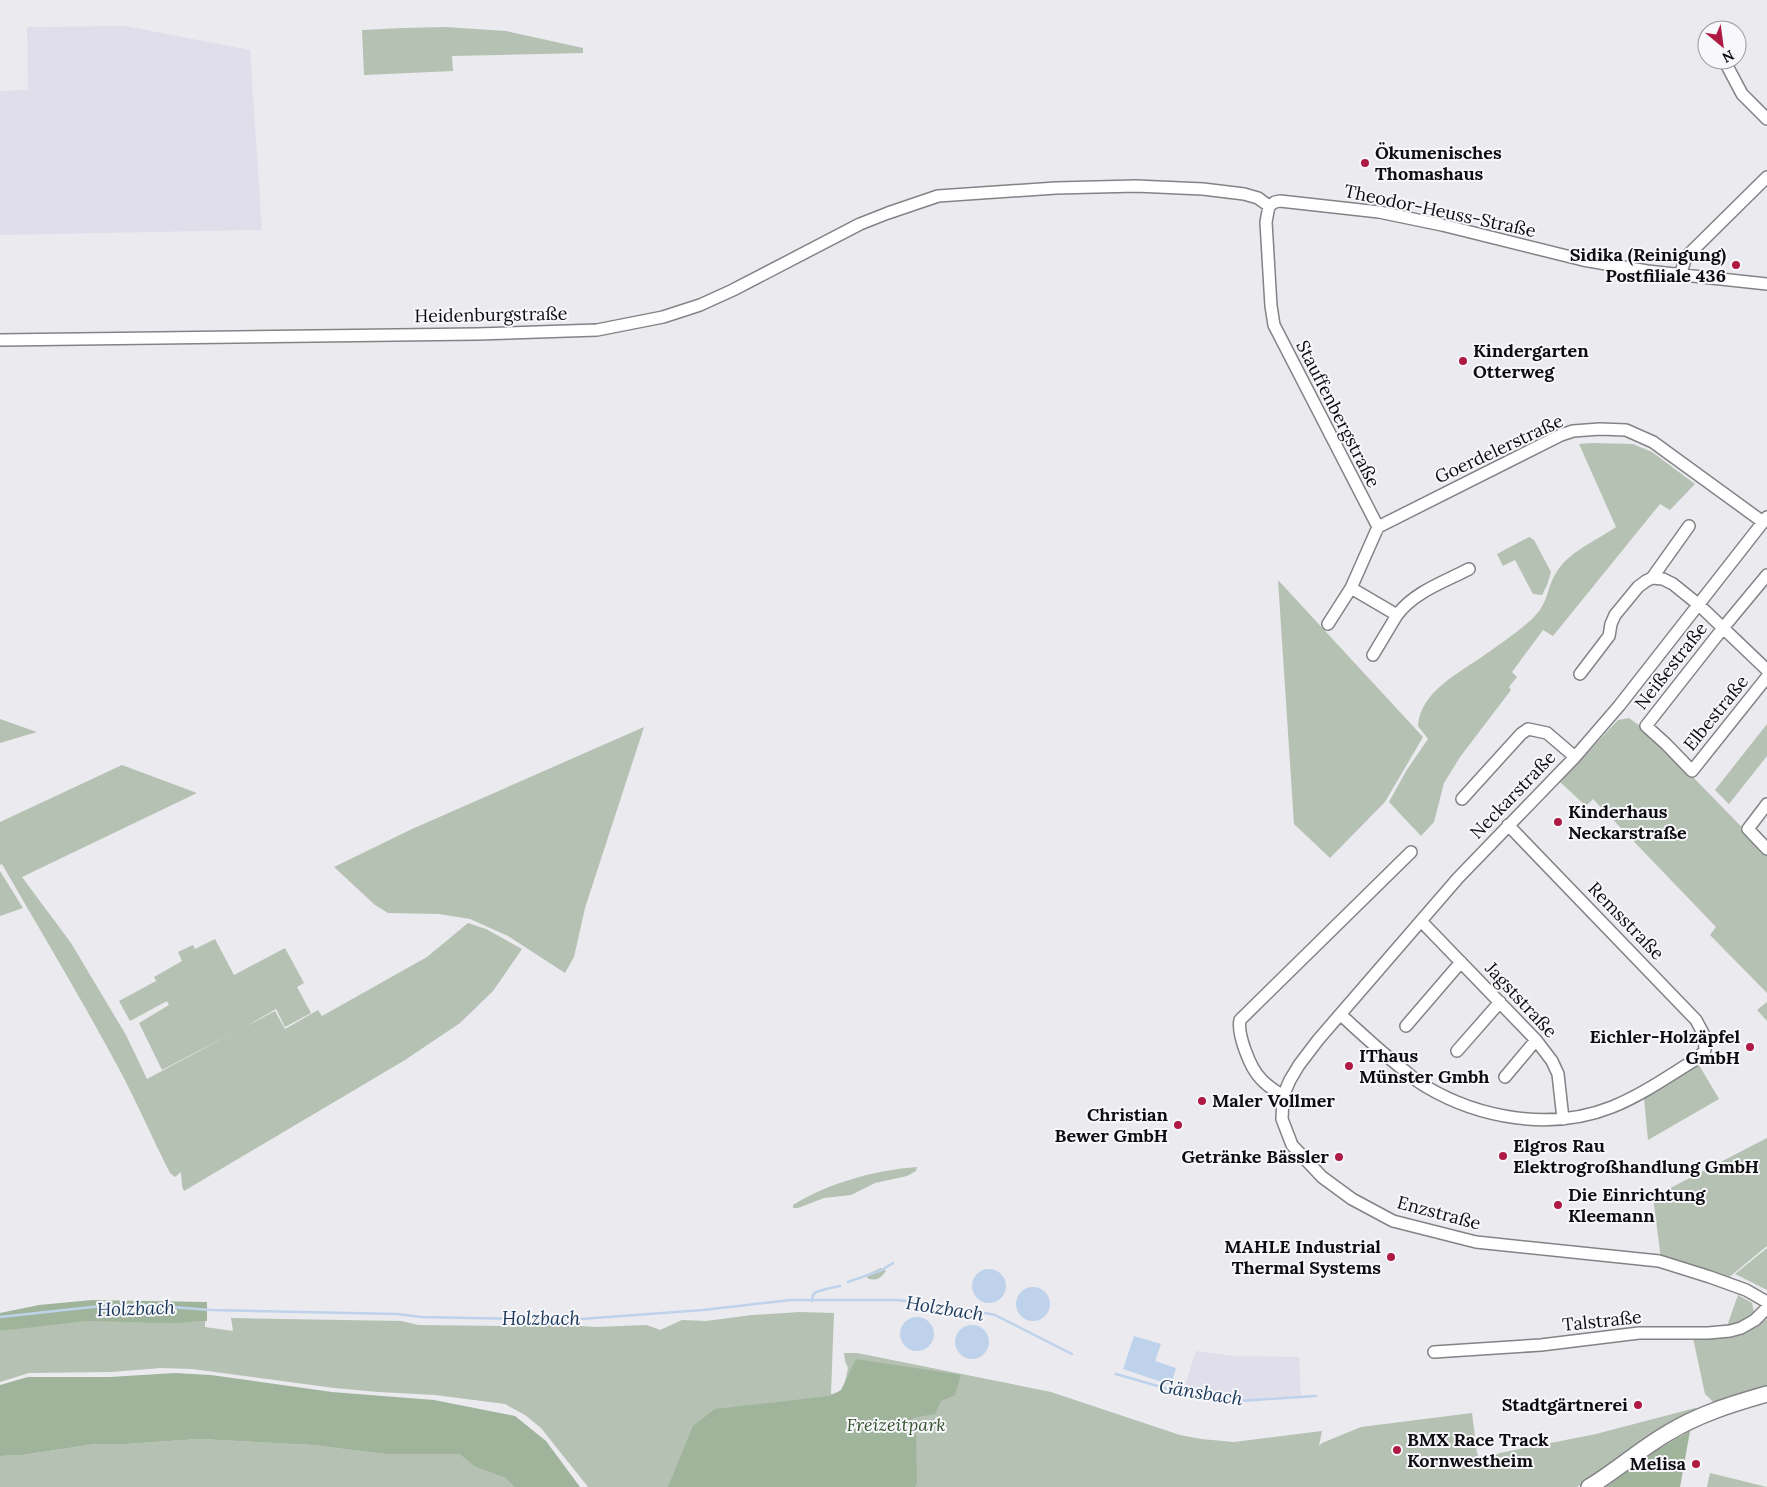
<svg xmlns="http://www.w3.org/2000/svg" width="1767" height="1487" font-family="Lora,serif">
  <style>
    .built { fill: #e0deea }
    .green { fill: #b5c1b2 }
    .forest { fill: #a0b49c }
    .water { fill: #bed3eb }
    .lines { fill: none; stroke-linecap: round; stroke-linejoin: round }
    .stream { stroke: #bed3eb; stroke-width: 2.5 }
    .minor-casing { stroke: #838387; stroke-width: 14 }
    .major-casing { stroke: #838387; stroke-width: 18 }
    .minor { stroke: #fff; stroke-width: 11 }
    .major { stroke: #fff; stroke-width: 15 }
    .poi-dot { fill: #ae1a44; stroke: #f8f8fc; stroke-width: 2 }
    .labels { text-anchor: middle; stroke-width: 4; stroke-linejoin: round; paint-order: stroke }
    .poi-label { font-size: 18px; font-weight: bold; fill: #0d0d0f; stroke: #f8f8fc; text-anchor: start }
    .street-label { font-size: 18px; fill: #0d0d0f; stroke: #f8f8fc }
    .park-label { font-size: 18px; font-style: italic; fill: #36552f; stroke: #f8f8fc }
    .water-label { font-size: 19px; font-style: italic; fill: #193859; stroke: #f8f8fc }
  </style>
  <rect width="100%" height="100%" fill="#ebeaef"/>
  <path class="built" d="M125 26 250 50 262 230 0 235V91L28 90 27 27Z
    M1196 1351 1233 1356 1299 1357 1301 1396 1239 1400 1183 1391Z"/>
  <path class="green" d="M445 27 506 31 583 48V53L452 56 453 71 364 75 362 30 403 28Z
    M1593 443 1633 444 1652 452 1695 484 1670 510 1660 504 1553 636 1543 630 1512 672 1517 677 1509 687 1511 690 1460 757 1444 783 1434 822 1421 836 1389 802 1406 771 1428 739 1418 726C1420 691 1461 672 1486 654 1502 643 1518 632 1532 619 1549 603 1546 589 1556 573 1569 551 1596 541 1616 527L1579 444Z
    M1529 537 1534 540 1551 572 1547 585 1542 595 1533 594 1515 560 1503 566 1497 554Z
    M1278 580 1423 737 1385 802 1330 858 1294 824Z
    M1629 718 1651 734 1767 853V993L1710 935 1716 927 1593 799 1586 806 1560 782 1618 720Z
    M0 719 37 732 0 743Z
    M1767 724V756L1729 804 1715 790Z
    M644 727 585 908 574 957 565 973 508 936 470 919 439 914 388 913 375 905 334 867 412 829Z
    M122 765 197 793 22 877 71 943 126 1035 147 1079 240 1029 162 1070 139 1023 169 1005 154 977 182 961 178 952 193 945 195 949 215 939 234 975 285 948 304 983 297 987 311 1013 285 1027 276 1009 243 1028 275 1011 285 1029 318 1010 322 1016 427 957 468 923 486 929 522 949 493 991 460 1023 405 1060 184 1191 182 1186 181 1172 175 1177 170 1173C152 1138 137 1102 118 1067 81 998 41 932 2 864L0 865V822Z
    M0 871 23 908 0 916Z
    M156 981 167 1001 130 1021 119 1001Z
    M1767 1002V1021L1757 1010Z
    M1699 1065 1719 1099 1648 1140 1644 1098Z
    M1767 1138V1246L1727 1279 1661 1259 1653 1197Z
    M917 1167 916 1171 907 1176 875 1183 851 1195 824 1198 798 1208H793V1205C828 1183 876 1170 917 1167Z
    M1767 1248V1290L1735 1274Z
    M881 1268 886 1271C881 1278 876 1282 867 1278L868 1274Z
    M1738 1295 1752 1303 1754 1312C1748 1324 1739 1325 1727 1326Z
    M800 1312 834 1313 831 1394 843 1392 848 1368 845 1361 844 1353H857L1051 1392 1180 1435 1201 1439 1234 1442 1322 1431 1319 1446 1322 1443 1361 1427 1472 1413 1477 1453 1480 1461 1500 1453 1596 1434 1695 1408 1697 1409 1694 1413 1631 1448 1593 1477 1577 1487H588L541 1428 525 1415 505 1404 435 1395 379 1392 334 1388 192 1369 161 1368 111 1372 29 1373 0 1382V1331C29 1327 59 1321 88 1321 127 1320 166 1323 205 1321V1327L233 1331 231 1318 402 1321 418 1325 506 1326 539 1323 595 1327 647 1325 660 1330 682 1320 706 1321 752 1315Z
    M1767 1319V1385L1713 1402 1705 1394 1693 1338C1727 1338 1737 1334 1767 1319Z
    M199 1439 312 1445 384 1454H459L475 1467 505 1478 514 1487H0V1456L22 1455 96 1444H126Z
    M1710 1473 1767 1487H1707Z"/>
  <path class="forest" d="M92 1300 207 1302V1321L170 1323 87 1321 0 1331V1313L39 1305Z
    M856 1359 961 1375 955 1395 941 1401 935 1414 912 1418 916 1435 917 1483 915 1487H668L693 1426 715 1409 830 1396 841 1390Z
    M175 1373 211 1375 332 1392 434 1400 515 1416 546 1441 580 1487H514L505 1478 475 1467 459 1454H384L312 1445 199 1439 126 1444H96L22 1455 0 1456V1385L28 1377H110Z
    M1690 1431 1680 1487H1606L1657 1450Z"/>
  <path class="water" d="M972 1286a17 17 0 1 1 34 0a17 17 0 1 1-34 0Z
    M1016 1304a17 17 0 1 1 34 0a17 17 0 1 1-34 0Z
    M900 1334a17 17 0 1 1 34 0a17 17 0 1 1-34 0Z
    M955 1342a17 17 0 1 1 34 0a17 17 0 1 1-34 0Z
    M1134 1336 1161 1344 1155 1361 1176 1368 1171 1385 1123 1369Z"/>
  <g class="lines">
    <path class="stream" d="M848 1282 882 1270 893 1263
      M812 1301 813 1295 816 1292 826 1289 840 1286
      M0 1317 92 1307 144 1305 211 1310 397 1314 421 1317 567 1320 703 1310 791 1300H897L948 1306 995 1315 1072 1354
      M1116 1374 1182 1393 1239 1401 1316 1396"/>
    <g class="minor-casing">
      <path id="minor" d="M1724 60 1742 94 1767 119
        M1680 275 1686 257 1767 177
        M0 340 477 334 597 330 663 317 700 305 733 290 860 224 888 213 938 196 1056 188 1136 186 1203 189 1244 194 1258 198 1269 206
        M1767 517 1619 706 1575 757 1458 878 1318 1040 1299 1065 1290 1080 1283 1096 1282 1119 1292 1145 1322 1177 1352 1199 1393 1221 1476 1242 1659 1261 1710 1277 1746 1290 1767 1302
        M1378 527 1561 435 1573 431 1600 429 1626 430 1653 442 1763 522
        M1767 575 1723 628 1646 726 1666 744 1692 771 1767 677
        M1652 578 1689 526
        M1351 588 1397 615 1373 655
        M1397 615C1414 592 1444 582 1469 569
        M1328 624 1351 588 1378 527 1274 325 1271 306 1266 222 1269 206 1275 202 1280 201 1379 212 1442 225 1583 260 1647 271 1767 284
        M1580 674 1609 636 1611 624 1615 615 1638 587 1646 581 1652 578 1663 579 1673 584 1699 605 1767 670
        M1462 799 1521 734 1528 729 1547 733 1575 757
        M1767 804 1748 829 1767 849
        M1421 921 1536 1040 1552 1061 1558 1074 1563 1119
        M1341 1015C1362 1034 1382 1053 1404 1070 1411 1076 1418 1082 1425 1086 1480 1119 1552 1131 1612 1107 1642 1095 1670 1075 1698 1058L1705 1050 1704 1035 1696 1020 1508 825
        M1406 1026 1461 962
        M1457 1051 1500 1002
        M1505 1077 1536 1040
        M1283 1096C1275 1091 1267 1086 1261 1079 1250 1068 1237 1034 1240 1020L1411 852
        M1434 1352 1541 1345 1639 1333H1708L1730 1331 1741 1328 1755 1320 1767 1308"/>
    </g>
    <g class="major-casing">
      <path id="major" d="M1589 1487C1616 1471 1640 1449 1668 1433 1699 1414 1732 1404 1767 1394"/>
    </g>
    <use href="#minor" class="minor"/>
    <use href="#major" class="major"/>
  </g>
  <g class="poi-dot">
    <circle cx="1365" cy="163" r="5"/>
    <circle cx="1736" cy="265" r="5"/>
    <circle cx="1463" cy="361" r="5"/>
    <circle cx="1558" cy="822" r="5"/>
    <circle cx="1750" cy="1047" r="5"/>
    <circle cx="1349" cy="1066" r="5"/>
    <circle cx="1202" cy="1101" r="5"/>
    <circle cx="1178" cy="1125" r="5"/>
    <circle cx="1503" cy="1156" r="5"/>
    <circle cx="1339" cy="1157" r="5"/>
    <circle cx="1558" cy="1205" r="5"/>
    <circle cx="1391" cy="1257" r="5"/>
    <circle cx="1638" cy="1405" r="5"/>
    <circle cx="1397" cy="1450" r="5"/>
    <circle cx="1696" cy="1464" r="5"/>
  </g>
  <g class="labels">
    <g class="poi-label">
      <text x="1375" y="159">Ökumenisches<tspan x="1375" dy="21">Thomashaus</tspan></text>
      <text x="1726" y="261" text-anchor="end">Sidika (Reinigung)<tspan x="1726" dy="21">Postfiliale 436</tspan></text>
      <text x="1473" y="357">Kindergarten<tspan x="1473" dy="21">Otterweg</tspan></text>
      <text x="1568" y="818">Kinderhaus<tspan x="1568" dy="21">Neckarstraße</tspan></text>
      <text x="1740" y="1043" text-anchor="end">Eichler-Holzäpfel<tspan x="1740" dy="21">GmbH</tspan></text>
      <text x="1359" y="1062">IThaus<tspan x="1359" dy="21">Münster Gmbh</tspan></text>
      <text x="1212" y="1107">Maler Vollmer</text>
      <text x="1168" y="1121" text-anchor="end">Christian<tspan x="1168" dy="21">Bewer GmbH</tspan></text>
      <text x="1513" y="1152">Elgros Rau<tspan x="1513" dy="21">Elektrogroßhandlung GmbH</tspan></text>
      <text x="1329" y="1163" text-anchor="end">Getränke Bässler</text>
      <text x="1568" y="1201">Die Einrichtung<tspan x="1568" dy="21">Kleemann</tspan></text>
      <text x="1381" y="1253" text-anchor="end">MAHLE Industrial<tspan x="1381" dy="21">Thermal Systems</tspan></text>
      <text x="1628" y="1411" text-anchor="end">Stadtgärtnerei</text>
      <text x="1407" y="1446">BMX Race Track<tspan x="1407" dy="21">Kornwestheim</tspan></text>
      <text x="1686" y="1470" text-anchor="end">Melisa</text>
    </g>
    <g class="street-label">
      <text transform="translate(1440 211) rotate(12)" y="6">Theodor-Heuss-Straße</text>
      <text transform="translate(491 315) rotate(-1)" y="6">Heidenburgstraße</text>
      <text transform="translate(1338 414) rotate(63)" y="6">Stauffenbergstraße</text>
      <text transform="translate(1499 449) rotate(-25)" y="6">Goerdelerstraße</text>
      <text transform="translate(1671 666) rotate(-52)" y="6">Neißestraße</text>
      <text transform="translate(1716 713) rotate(-51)" y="6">Elbestraße</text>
      <text transform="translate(1513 795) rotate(-46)" y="6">Neckarstraße</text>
      <text transform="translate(1626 921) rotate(46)" y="6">Remsstraße</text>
      <text transform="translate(1521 1000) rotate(47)" y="6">Jagststraße</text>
      <text transform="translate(1439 1213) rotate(15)" y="6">Enzstraße</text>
      <text transform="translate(1602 1321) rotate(-6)" y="6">Talstraße</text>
    </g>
    <g class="park-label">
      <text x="896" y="1431">Freizeitpark</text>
    </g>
    <g class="water-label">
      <text transform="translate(136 1308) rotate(-2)" y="7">Holzbach</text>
      <text transform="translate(945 1308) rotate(9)" y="7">Holzbach</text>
      <text x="541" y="1325">Holzbach</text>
      <text transform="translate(1201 1392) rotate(9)" y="7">Gänsbach</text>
    </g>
  </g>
  <g transform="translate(1722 45) rotate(151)"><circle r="24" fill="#f8f8fc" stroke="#9a9a9d"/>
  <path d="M0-4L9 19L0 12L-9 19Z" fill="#ae1a44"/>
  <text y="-8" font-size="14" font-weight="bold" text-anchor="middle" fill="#0d0d0f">N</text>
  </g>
</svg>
